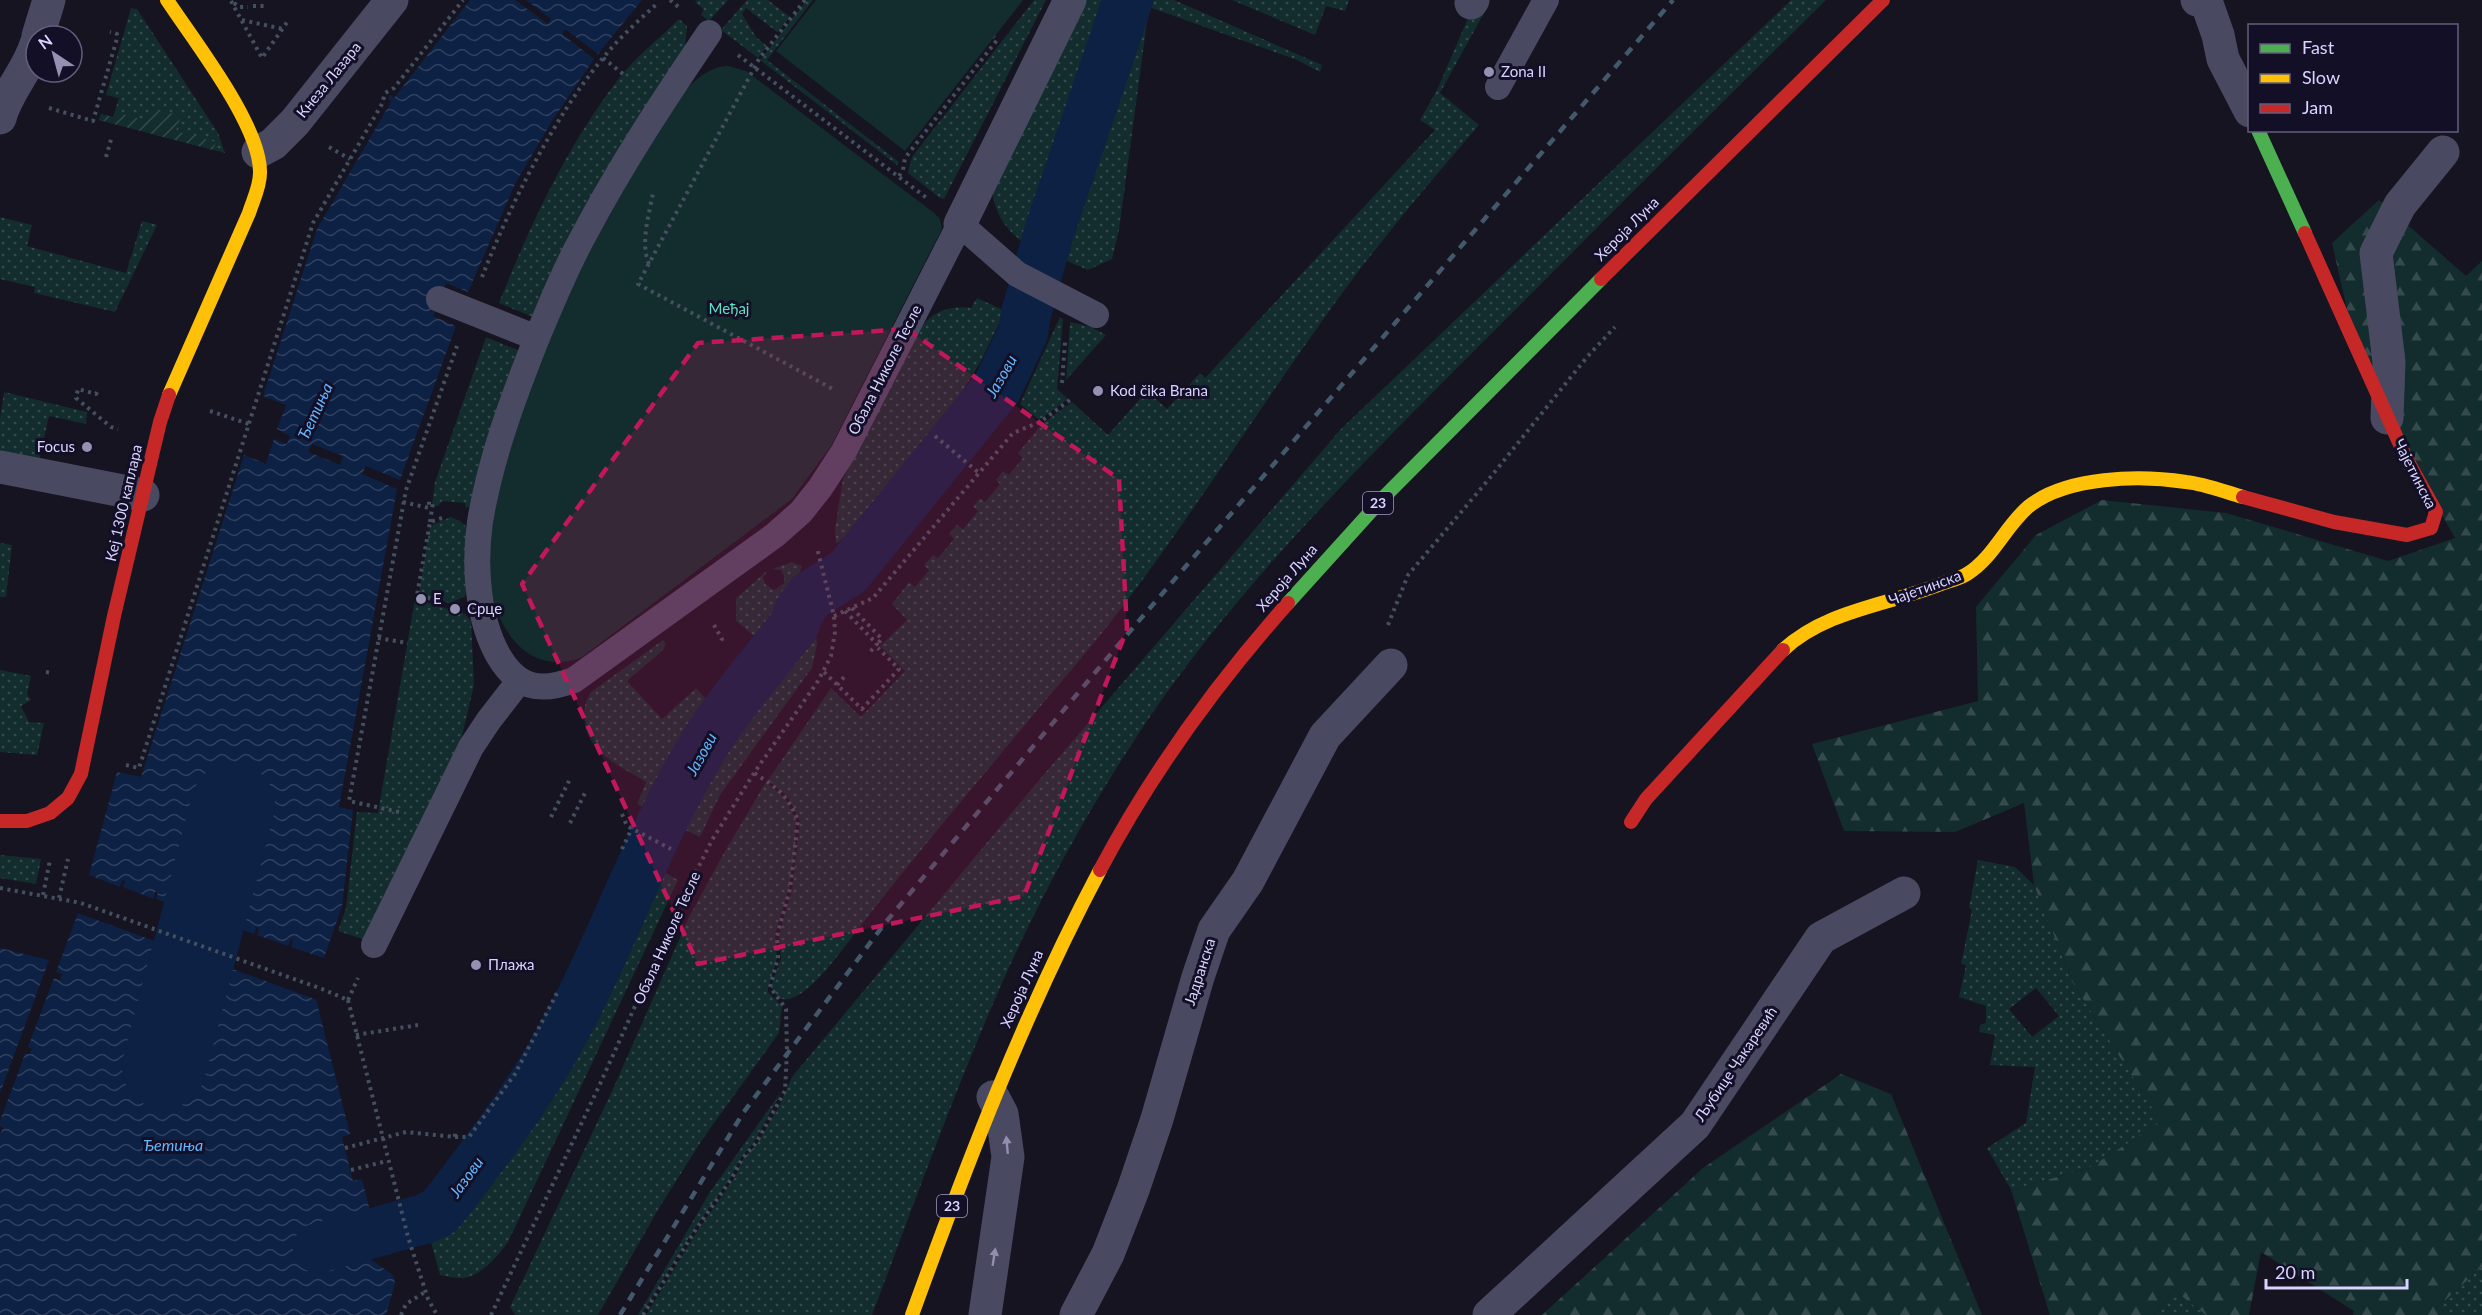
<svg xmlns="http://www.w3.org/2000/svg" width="2482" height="1315" font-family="Lato,sans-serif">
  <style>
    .grass { fill: url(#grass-dots); fill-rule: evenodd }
    .forest { fill: url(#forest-firs) }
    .park { fill: #132c2d }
    .garden { fill: url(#garden-furrows) }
    .water { fill: url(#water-waves); fill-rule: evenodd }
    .pier { fill: #161421 }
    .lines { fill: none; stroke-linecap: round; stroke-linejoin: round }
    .canal { stroke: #0d2144; stroke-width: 50 }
    .river { stroke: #0d2144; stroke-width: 84 }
    .path { stroke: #44505f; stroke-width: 4; stroke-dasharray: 3 4.5; stroke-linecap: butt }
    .lane { stroke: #4a4962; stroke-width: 26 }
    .street { stroke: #4a4962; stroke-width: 33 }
    .fast { stroke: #4caf50; stroke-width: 14 }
    .slow { stroke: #ffc107; stroke-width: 14 }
    .jam { stroke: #c62828; stroke-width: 14 }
    .rail { stroke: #43596b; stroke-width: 4.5; stroke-dasharray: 9 8; stroke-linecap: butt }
    .oneway { fill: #928eb0 }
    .marked { fill: #c2185b; fill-opacity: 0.2; stroke: #c2185b; stroke-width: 4.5; stroke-dasharray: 12 8; stroke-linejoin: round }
    .poi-dot { fill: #9591b1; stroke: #130f26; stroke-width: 2 }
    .labels { text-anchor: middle; stroke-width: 6; stroke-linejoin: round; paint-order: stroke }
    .shield { fill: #130f26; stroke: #9e99be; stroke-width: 1.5 }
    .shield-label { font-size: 14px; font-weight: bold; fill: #d9d4ff }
    .poi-label { font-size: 15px; fill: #d9d4ff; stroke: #130f26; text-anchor: start }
    .street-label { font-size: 15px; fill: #d9d4ff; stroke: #130f26 }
    .park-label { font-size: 15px; fill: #5fe0c0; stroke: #130f26 }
    .water-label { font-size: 16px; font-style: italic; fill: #62b6ff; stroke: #130f26 }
  </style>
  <defs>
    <pattern id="grass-dots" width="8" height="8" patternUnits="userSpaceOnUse" patternTransform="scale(1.5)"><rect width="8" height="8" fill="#132c2d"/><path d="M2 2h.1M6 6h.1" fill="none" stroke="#354a4c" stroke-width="1.8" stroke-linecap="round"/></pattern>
    <pattern id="forest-firs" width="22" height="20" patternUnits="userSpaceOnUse" patternTransform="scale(1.5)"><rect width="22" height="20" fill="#132c2d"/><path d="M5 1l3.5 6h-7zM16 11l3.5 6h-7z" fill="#354a4c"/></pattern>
    <pattern id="garden-furrows" width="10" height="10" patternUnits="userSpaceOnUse" patternTransform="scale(1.5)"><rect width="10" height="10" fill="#132c2d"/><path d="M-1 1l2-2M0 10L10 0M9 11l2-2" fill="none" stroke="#354a4c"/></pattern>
    <pattern id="water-waves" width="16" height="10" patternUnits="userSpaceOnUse" patternTransform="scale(1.5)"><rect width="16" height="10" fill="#0d2144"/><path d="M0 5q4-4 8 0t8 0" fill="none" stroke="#304060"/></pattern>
  </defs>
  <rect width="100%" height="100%" fill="#161421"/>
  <path class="grass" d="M697 0H728L709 21 701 15 704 10 695 2Z
    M747 0H768L790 17 777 32 746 8 742 14 756 37 767 46 758 58 721 30Z
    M807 0H813L767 60 899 162 897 165 760 60Z
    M1034 0H1046L944 199 940 198 908 173 912 157Z
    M1085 0H1116L1029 245C1008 235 995 214 992 191Z
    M1139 0H1174L1322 65 1320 72 1297 60 1149 7 1119 230 1112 259 1088 270 1053 255Z
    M1232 0H1349L1345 11 1326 6 1315 35Z
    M1791 0H1826C1708 116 1591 234 1474 351 1357 469 1234 590 1141 730 1088 810 1041 895 1002 983 954 1092 914 1204 872 1315H646L698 1230 734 1179 743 1159 757 1144 779 1107 792 1077 1034 786 1341 429Z
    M131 8 137 9 218 133 225 153 99 120 101 114 113 117 119 98 106 95Z
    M1472 9 1484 13 1440 93 1479 125C1425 188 1372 250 1325 317 1259 409 1199 504 1132 594 1101 636 1067 675 1034 714 973 788 911 860 853 936 842 949 787 1031 771 986L781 959 779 935 792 890 800 821 788 797 768 780 831 688 861 717 905 671 880 646 907 620 892 604 909 582 915 587 929 570 924 565 933 555 938 558 954 539 949 534 957 525 963 529 978 511 973 506 980 498 985 502 1000 484 996 480 1003 471 1009 475 1023 458 1018 453 1042 424 1072 402 1108 435 1147 391 1167 409 1200 373 1205 378 1435 130 1420 120 1437 90Z
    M679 19 687 26 685 47 627 135 601 180 533 317 499 303C530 225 566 148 617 81 634 58 659 39 679 19Z
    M0 217 32 225 27 246 126 273 142 221 157 225 115 312 34 293 35 287 0 279Z
    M977 298 1005 311 981 361 950 411 854 530 836 544 835 529 843 478 919 330C931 312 949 305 971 308Z
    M1060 317 1063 319 1057 389 1068 399 1039 420 1020 404Z
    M1070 322 1091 327 1106 335 1066 380Z
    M486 337 520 351 470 506 466 508 465 503 442 501 438 506 432 505 435 482Z
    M4 392 87 412 86 424 49 416 39 461 0 454V419Z
    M451 517 460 521 468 528 469 588 464 597 449 603 419 594 430 526Z
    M0 543 12 545 6 597H0Z
    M792 562 802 566 796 583 798 594 784 618 692 740 654 813 637 804 646 782C622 767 591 755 585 725 583 712 584 703 591 692L663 640 666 644 663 650 627 681 662 719 696 688 710 703 758 639 736 621V598L767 571 763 578 765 584 774 590 784 583V576L781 570 772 569Z
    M415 599 465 614 471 621 474 685 461 740 373 922 363 939 338 931 346 908 357 812 378 813Z
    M814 620 817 644 812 668 720 795 700 837 675 825 714 750 728 729Z
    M0 670 31 676 27 694 31 700 21 706 29 722 44 723 37 755 0 752Z
    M766 782 785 798 796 820 795 851 789 888 775 934 777 958 768 988V992L782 1006 779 1033 704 1137 659 1208 598 1315H515L510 1307 613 1089 689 917 725 851Z
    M628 854 633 856C595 937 561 1027 504 1097L540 1035Z
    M0 855 41 859 36 884 0 878Z
    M1978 860 2015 867 2034 885 2073 983 2162 1122 2089 1168 2011 1190 1987 1148 2026 1123 2035 1067 1990 1065 1995 1035 1979 1032 1980 1025 1986 1023V1006L1959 997 1966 965 1961 964 1972 910 1969 908ZM2036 988 2059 1016 2032 1037 2009 1009Z
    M655 867 678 880 508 1242C497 1257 483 1274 464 1278 457 1279 447 1276 440 1275L428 1231 447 1224 466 1205 511 1144 565 1062Z
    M783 1089 754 1142 740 1159 731 1177 695 1228 641 1315H638L710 1192Z
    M2482 1267V1315H2441V1304Z
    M2174 1290 2206 1315H2154Z"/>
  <path class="forest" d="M2379 200 2466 276 2482 261V1267L2441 1304V1315H2353L2354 1311 2261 1252 2249 1315H2206L2174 1290 2154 1315H2050L2011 1190 2089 1168 2161 1122 2073 983 2034 885 2024 803 1955 832 1844 831 1812 744 1978 701 1976 607 2036 535 2102 500 2226 513 2388 561 2455 538 2390 424 2355 344 2332 243Z
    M1841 1074 1891 1094 1982 1315H1542L1703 1168Z"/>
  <path class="park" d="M816 0H1023L905 151 776 51Z
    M728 66 746 71 933 212 940 219 942 229 831 446 792 499 582 657C561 666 536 663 519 646 496 622 488 591 489 558 492 476 529 385 561 310 571 287 580 262 591 239 606 210 626 182 643 154 661 124 690 67 728 66Z"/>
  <path class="garden" d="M152 108 181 116 176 131 216 142 213 150 99 120 101 114 113 117 115 112 147 121Z"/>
  <path class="water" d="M470 0H515L548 24 551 19 526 0H642L598 54 565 29 562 34 594 59 552 121 516 182 468 292 446 283 433 316 456 326 400 480 366 466 362 474 397 489 339 807 353 810 342 906 324 958 291 947 293 940 291 939 288 946 257 935 259 928 257 927 254 934 223 923 225 916 221 922 189 911 192 904H189L187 910 156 899 158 892H155L154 899 123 887 125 881 122 880 120 887 89 875 117 772 141 777 244 455 266 464 274 439 287 444 290 436 277 429 286 405 263 396 317 229 391 102 388 98 390 95 394 98ZM312 444 343 456 340 465 308 452Z
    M78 913 316 999 350 1134 342 1137 353 1181 362 1179 372 1219 379 1221 383 1234 369 1258 393 1275 395 1283 386 1315H0V1134L3 1128 0 1126V1121L25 1054H30L32 1049 28 1047 54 978 60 980 62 974 56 972Z
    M0 948 49 960 0 1093Z"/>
  <path class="pier" d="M79 910 317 997 318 1000 78 913Z"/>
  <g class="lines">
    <path class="canal" d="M318 1248 424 1219 439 1212 449 1200C487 1150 526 1099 557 1044 612 946 646 839 705 743 731 701 765 663 795 624L799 611 810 596 848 572 997 388 1023 333 1026 314 1049 232 1128 0"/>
    <path class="river" d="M164 1067 233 805"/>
    <path class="path" d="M670 0 681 9
      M805 0 759 59 638 284 833 389
      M231 1 262 58 288 21
      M234 3 239 7H248
      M253 6H266
      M242 20 283 29
      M738 55 928 199
      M603 58 623 74
      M49 108 93 121 116 42 117 34 110 32
      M329 147 350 159
      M106 157 112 136
      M899 176 903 170 905 158 997 40 994 37
      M649 264C640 243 649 215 653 193
      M482 277C510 205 554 117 603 58 619 38 639 20 658 3
      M1062 383 1065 342
      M97 392 96 394 78 389 76 398 111 427 118 429
      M210 411 249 424
      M935 436 979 473
      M403 502 429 508V501L432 502
      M442 518 430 522 417 595 442 602
      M430 522 433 502
      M852 608 882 639 877 644
      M845 611 877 644 868 654
      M834 616 873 598 1013 433 1040 422 1070 400
      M714 625 722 639 720 643
      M1388 625 1408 575 1489 479 1587 357 1615 327
      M378 638 408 643
      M46 672 53 673
      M824 672 862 709 899 669 878 648
      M837 685 846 675
      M126 765 139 768 313 223 382 104 385 93 394 88 463 0
      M399 812 349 801 406 490 457 346
      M622 814 627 826 671 849
      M551 817 570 779
      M570 823 586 791
      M622 849 632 828
      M0 888 81 903 322 989 348 1000
      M43 895 50 860
      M59 898 68 859
      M348 1000 408 1237 428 1299 437 1315
      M348 1000 358 978
      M356 1035 418 1025
      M455 1137H469L515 1074 557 993 555 992
      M345 1148 406 1132 455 1137V1132
      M351 1170 387 1161
      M401 1315 406 1304 425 1292
      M491 1315 600 1084 691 882 712 840 754 773 818 681 831 656 835 632 834 616 817 548
      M643 1315 696 1229 732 1178 742 1159 756 1143 785 1091 787 1052 786 1009 770 987 778 958 777 936 790 889 798 821C788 795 776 787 754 773"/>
    <path class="lane" d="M709 33C665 98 622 163 585 233 566 267 551 304 536 340 513 398 490 460 480 522 474 564 477 617 498 655 517 688 539 693 574 680L775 535 801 512 820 488 844 451 960 224 1017 274 1096 315
      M1498 87 1546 0
      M439 299 537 338
      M374 945 471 747 489 720 520 680"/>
    <path class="street" d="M2197 0 2206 1 2218 35 2223 59 2250 111
      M1471 3 1473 0
      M38 36 49 0
      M0 118C7 91 28 71 36 44
      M258 152 273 144 295 122 392 0
      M960 224 1070 0
      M2387 418 2389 362 2376 253 2400 205 2443 152
      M0 467 143 495
      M985 1315 1008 1157 1002 1114 993 1097
      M1076 1315 1108 1254 1133 1190 1157 1119 1198 977 1214 930 1248 881 1325 736 1391 665
      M1489 1315 1695 1125 1821 938 1904 893"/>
    <path class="fast" d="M2258 130 2305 233
      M1288 603 1383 498 1601 279"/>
    <path class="slow" d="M167 0C194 41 261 126 260 173 260 187 253 200 249 213L169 395
      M1783 650C1826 610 1888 605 1941 584 1949 581 1959 579 1967 574 1993 558 2005 527 2028 507 2066 476 2140 475 2186 482 2205 484 2225 492 2243 497
      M912 1315C967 1163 1024 1013 1100 870"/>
    <path class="jam" d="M1601 279 1883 0
      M2243 497 2334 522 2407 535 2431 528 2436 512 2406 458 2305 233
      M0 821H27L50 813 68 798 81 774 114 616 160 422 169 395
      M1631 822 1646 799 1783 650
      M1100 870C1151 774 1216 684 1288 603"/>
    <path class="rail" d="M620 1315 743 1113 885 923 1125 637 1673 0"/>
  </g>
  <defs><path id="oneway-solid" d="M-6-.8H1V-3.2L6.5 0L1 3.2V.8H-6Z" transform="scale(1.5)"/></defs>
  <g class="oneway">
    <use href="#oneway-solid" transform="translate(1007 1145) rotate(-95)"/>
    <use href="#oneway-solid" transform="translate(994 1257) rotate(-81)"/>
  </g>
  <path class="marked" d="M907 329 1119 479 1127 629 1024 896 698 964 522 584 698 343Z"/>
  <g class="poi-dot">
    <circle cx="1489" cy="72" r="6"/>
    <circle cx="1098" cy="391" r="6"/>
    <circle cx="87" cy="447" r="6"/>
    <circle cx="421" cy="599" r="6"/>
    <circle cx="455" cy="609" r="6"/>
    <circle cx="476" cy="965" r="6"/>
  </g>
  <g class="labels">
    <g class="shield">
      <rect x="1363" y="492" width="30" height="22" rx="4.5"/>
      <rect x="937" y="1195" width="30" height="22" rx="4.5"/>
    </g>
    <g class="shield-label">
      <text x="1378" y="508">23</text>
      <text x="952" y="1211">23</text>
    </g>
    <g class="poi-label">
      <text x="1501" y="77">Zona II</text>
      <text x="1110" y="396">Kod čika Brana</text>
      <text x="75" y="452" text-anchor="end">Focus</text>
      <text x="433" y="604">E</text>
      <text x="467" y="614">Срце</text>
      <text x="488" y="970">Плажа</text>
    </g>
    <g class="street-label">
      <text transform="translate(329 80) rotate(-51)" y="5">Кнеза Лазара</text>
      <text transform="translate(1627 229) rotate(-45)" y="5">Хероја Луна</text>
      <text transform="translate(885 370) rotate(-63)" y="5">Обала Николе Тесле</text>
      <text transform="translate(2415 474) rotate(63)" y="5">Чајетинска</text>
      <text transform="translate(124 503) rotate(-77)" y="5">Кеј 1300 каплара</text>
      <text transform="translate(1287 578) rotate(-49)" y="5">Хероја Луна</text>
      <text transform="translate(1925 588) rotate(-20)" y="5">Чајетинска</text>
      <text transform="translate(667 938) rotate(-66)" y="5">Обала Николе Тесле</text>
      <text transform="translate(1200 972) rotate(-72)" y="5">Јадранска</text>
      <text transform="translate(1022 989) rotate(-66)" y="5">Хероја Луна</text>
      <text transform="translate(1736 1064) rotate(-56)" y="5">Љубице Чакаревић</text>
    </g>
    <g class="park-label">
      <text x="729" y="314">Међај</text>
    </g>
    <g class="water-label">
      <text transform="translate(1001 376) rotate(-60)" y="6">Јазови</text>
      <text transform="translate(315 411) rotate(-65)" y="6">Ђетиња</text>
      <text transform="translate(701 754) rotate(-61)" y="6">Јазови</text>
      <text x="173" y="1151">Ђетиња</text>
      <text transform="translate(466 1177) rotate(-54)" y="6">Јазови</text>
    </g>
  </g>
  <rect x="2248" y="24" width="210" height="108" fill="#130f26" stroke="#625e7d" stroke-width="1.5"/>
  <rect x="2260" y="44" width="30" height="9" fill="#4caf50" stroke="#625e7d" stroke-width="1.5"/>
  <text x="2302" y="54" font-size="18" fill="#d9d4ff">Fast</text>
  <rect x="2260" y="74" width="30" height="9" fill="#ffc107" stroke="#625e7d" stroke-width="1.5"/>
  <text x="2302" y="84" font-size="18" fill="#d9d4ff">Slow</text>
  <rect x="2260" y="104" width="30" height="9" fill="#c62828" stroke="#625e7d" stroke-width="1.5"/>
  <text x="2302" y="114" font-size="18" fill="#d9d4ff">Jam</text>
  <g transform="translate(54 54) rotate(324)"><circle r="28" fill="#130f26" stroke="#625e7d" stroke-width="1.5"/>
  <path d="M0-4.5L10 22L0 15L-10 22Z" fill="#9591b1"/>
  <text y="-9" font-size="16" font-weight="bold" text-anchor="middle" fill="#d9d4ff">N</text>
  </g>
  <path d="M2266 1279v9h141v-9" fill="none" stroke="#d9d4ff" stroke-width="3"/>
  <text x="2275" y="1279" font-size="18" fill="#d9d4ff" stroke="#130f26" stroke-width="4.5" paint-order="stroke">20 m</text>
</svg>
